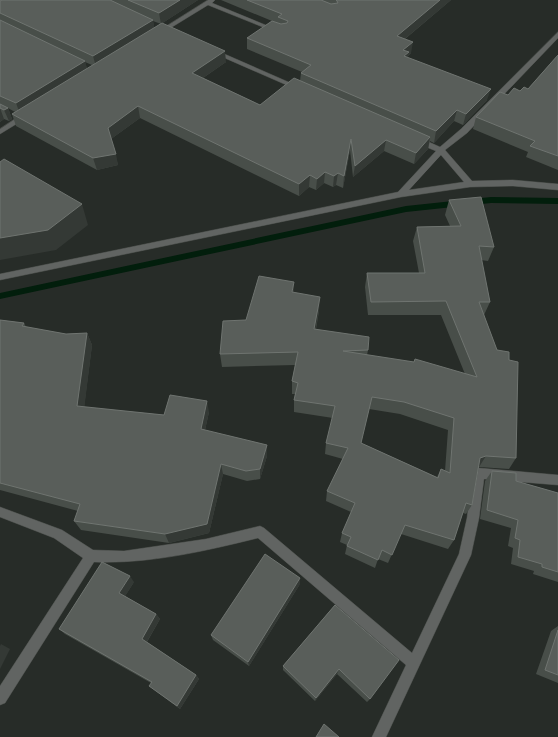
<svg xmlns="http://www.w3.org/2000/svg" width="558" height="737" font-family="'Public Sans',sans-serif">
  <style>
    .lines { fill: none; stroke-linecap: round; stroke-linejoin: round }
    .stream { fill: #021e0c; fill-rule: evenodd }
    .minor-casing { stroke: #464a46; stroke-width: 1 }
    .minor { fill: #616462; fill-rule: evenodd }
    .wall { fill: #484e49; fill-rule: evenodd }
    .shaded-wall { fill: #343935 }
    .building { fill: #595e5a; stroke: #6f7470; fill-rule: evenodd }
  </style>
  <rect width="100%" height="100%" fill="#272c28"/>
  <g class="lines">
    <path class="stream" d="M491 197 558 198V204L491 203 406 212 0 299V293L406 206Z"/>
    <g class="minor-casing">
      <path id="minor" d="M208 0H215L212 3 280 31 275 32 208 5 159 35 154 34Z
        M558 32V38L467 133 445 150 472 181 513 180 558 184V190L513 186 470 187 401 197 0 280V274L398 192 436 151 414 142V138H420L440 147 461 129ZM441 155 464 182 409 190Z
        M213 49 302 88 304 89 298 90 211 52 210 51Z
        M24 113H30L31 115 0 134V129Z
        M479 468 558 475V485L484 479 479 518 471 555 386 737H372L406 665 258 538C205 551 150 564 94 562L5 703 0 705V686L83 558 54 538 0 517V507L62 530 93 550 124 551 206 539 260 526 264 528 412 653 459 554 467 518 473 473 475 469Z"/>
    </g>
    <use href="#minor" class="minor"/>
  </g>
  <path class="wall" d="M0 0H198L161 24 153 21 154 28 226 62 203 78 260 105 300 81 301 73 302 72 247 49V38L272 21 221 0H451L405 39 411 53 408 56V58L487 100 463 125 454 121 434 143 430 141 428 149 414 164 384 151 353 177 350 150 343 188 336 185 333 187 324 183 316 190 309 187 299 196 140 118 111 139 118 165 97 170 16 126 12 114 15 112 8 108 12 119 9 121 4 119 0 122ZM85 62 92 65 87 69Z
    M558 55V170L526 157 528 152 473 129 476 117 508 95 528 89Z
    M449 200 494 247 488 261 481 260 490 302 484 315 497 350 509 360 516 458 509 469 479 467 472 505 466 514 463 513 454 540 448 549 401 534 388 563 378 559 375 568 345 554 347 545 340 542 342 533 351 512 326 501 327 491 343 459 325 454 326 443 333 418 294 412V400L295 394H292V381L295 365 222 367 220 354 246 320 294 293 319 311 316 329 368 350 367 355 465 374 441 315H368L365 287 367 273H419L413 241 417 227 450 226 445 215ZM369 409 400 414 448 430 445 471 441 469 437 477 361 443Z
    M0 320 24 323 26 327 66 334 87 333 92 345 84 407 164 415 209 412 205 430 267 456 260 479 247 481 223 474 209 533 169 543 81 530 74 521 78 511 0 490Z
    M492 471 516 481 558 493V582L533 574 534 571 511 564 513 548 508 546 511 528 480 519 485 481Z
    M134 582 125 596 156 614 160 619 147 642 196 675 199 679 180 709 149 686 151 683 65 634 59 629Z
    M300 584 249 666 213 640 211 635Z
    M335 605 370 699 367 702 337 674 315 701 283 670V666Z
    M558 626V683L536 674 551 631Z"/>
  <path class="shaded-wall" d="M180 0H198L161 24 159 13Z
    M440 0H451L395 47 397 36Z
    M153 20 155 31 96 67 93 56Z
    M413 42 411 53 408 56 407 63 403 50Z
    M225 51 226 62 194 84 192 73Z
    M85 61 88 72 20 114 16 103Z
    M491 89 487 100 463 125 466 114Z
    M138 106 140 118 111 139 108 128Z
    M0 108 4 119 0 122Z
    M8 108 12 119 9 121 4 110Z
    M457 110 454 121 434 143 436 131Z
    M430 137 428 149 414 164 416 153Z
    M351 139 350 150 343 188 344 176Z
    M386 140 384 151 353 177 355 166Z
    M116 154 118 165 97 170 93 158Z
    M325 172 324 183 316 190 317 179Z
    M338 173 336 185 333 187 334 176Z
    M310 175 309 187 299 196V184Z
    M82 204 88 225 56 250 0 260V238Z
    M294 282V296L292 292Z
    M320 297 319 311 313 342 314 329Z
    M87 333 92 345 83 418 77 406Z
    M207 401 209 412 203 439 201 429Z
    M267 445V456L260 479V469Z
    M486 456 479 467 474 468 480 458Z
    M221 464 223 474 209 533 169 543 165 534Z
    M130 576 134 582 124 598 119 593Z
    M300 578V584L249 666 248 662Z
    M156 614 160 619 146 643 142 639Z
    M1 644 10 649 0 669V646Z
    M339 669 337 674 315 701 316 698Z
    M196 675 199 679 180 709 177 706Z"/>
  <path class="building" d="M2 0H110L153 20 93 56 0 13V1Z
    M128 0H180L159 13Z
    M247 0H321L331 4 338 3 337 1 336 0H440L397 36 413 42 403 50 409 52 404 56 491 89 466 114 457 110 436 131 301 73 311 65 247 38 272 21 281 24 287 23 288 21 278 17 282 14Z
    M0 20 85 61 16 103 0 96Z
    M162 23 225 51 192 73 260 105 294 78 430 137 416 153 386 140 355 166 351 139 344 176 338 173 334 176 325 172 317 179 310 175 299 184 138 106 108 128 116 154 93 158 12 114Z
    M558 55V156L530 146 535 141 476 117 500 92 508 95 514 88 520 91 524 87 528 89Z
    M0 104 8 108 4 110 0 108Z
    M4 159 82 204 48 230 0 238V162Z
    M481 197 494 247 479 246 490 302H479L497 350 509 352V360L518 362 516 458 486 456 480 458 472 505 466 503 454 540 405 525 392 555 382 550 378 560 347 546 351 537 342 533 355 503 327 491 348 448 326 443 335 406 294 400 298 383 292 381 298 352 220 354 223 321 246 320 259 276 294 282 292 292 320 297 314 329 369 337 368 350 343 351 414 362 415 359 477 377 446 301 371 302 367 273H425L417 227 461 226 449 200ZM372 397 404 402 454 418 450 473 441 469 438 478 361 443Z
    M0 320 24 323 22 326 66 334 87 333 77 406 164 415 170 395 207 401 201 429 267 445 260 469 246 471 221 464 207 524 165 534 74 521 80 504 0 483Z
    M492 471 516 473V481L558 493V572L542 567V564L518 557 520 540 515 538 518 520 487 510Z
    M265 554 300 578 248 662 211 635Z
    M102 562 130 576 119 593 156 614 142 639 196 675 177 706 149 686 152 682 59 629Z
    M335 605 399 660 370 699 339 669 316 698 283 666Z
    M558 630V675L545 670Z
    M324 724 339 737H316Z"/>
</svg>
